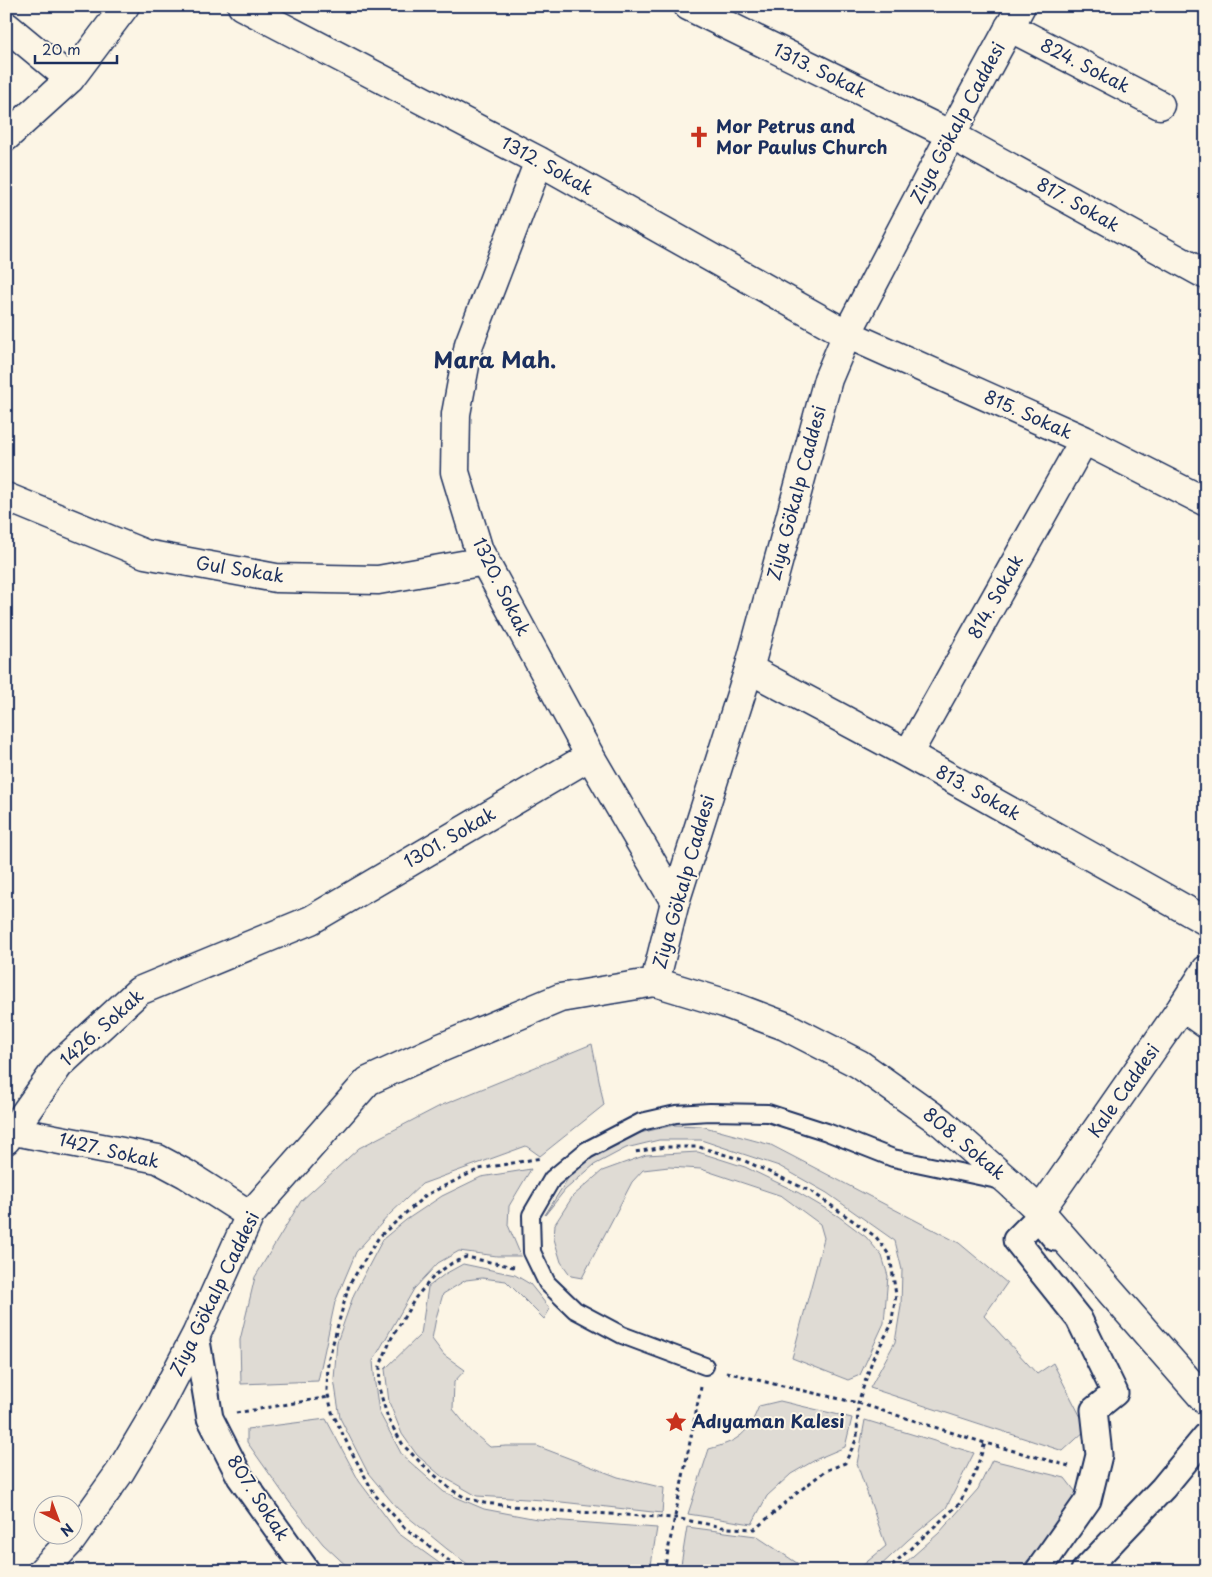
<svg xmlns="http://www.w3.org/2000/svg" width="1212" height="1577" font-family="'Playpen Sans',sans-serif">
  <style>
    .green { fill: #dfdbd4; stroke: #7d8599 }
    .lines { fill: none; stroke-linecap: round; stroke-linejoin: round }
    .service-casing { stroke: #1b2f5e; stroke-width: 20 }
    .pedestrian-casing { stroke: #1b2f5e; stroke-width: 29 }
    .minor-casing { stroke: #1b2f5e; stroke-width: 31 }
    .tertiary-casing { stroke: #1b2f5e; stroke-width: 31 }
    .secondary-casing { stroke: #1b2f5e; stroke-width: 31 }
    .path { stroke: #1b2f5e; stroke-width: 3; stroke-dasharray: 4 4; stroke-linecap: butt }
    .service { stroke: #fcf5e5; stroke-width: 16 }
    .pedestrian { stroke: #fcf5e5; stroke-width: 25 }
    .minor { stroke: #fcf5e5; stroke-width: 28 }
    .tertiary { stroke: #fcf5e5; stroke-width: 28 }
    .secondary { stroke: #fcf5e5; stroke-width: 28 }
    .labels { text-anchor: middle; stroke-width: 4; stroke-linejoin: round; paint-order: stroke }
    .street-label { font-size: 18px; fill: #1b2f5e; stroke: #fcf5e5 }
    .poi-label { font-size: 18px; font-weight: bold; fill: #1b2f5e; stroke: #fcf5e5; text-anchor: start }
    .district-label { font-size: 22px; font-weight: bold; fill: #1b2f5e; stroke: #fcf5e5 }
  </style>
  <rect width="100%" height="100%" fill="#fcf5e5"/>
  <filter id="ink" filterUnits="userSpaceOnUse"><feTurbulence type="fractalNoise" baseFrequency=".02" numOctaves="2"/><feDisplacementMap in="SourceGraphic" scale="10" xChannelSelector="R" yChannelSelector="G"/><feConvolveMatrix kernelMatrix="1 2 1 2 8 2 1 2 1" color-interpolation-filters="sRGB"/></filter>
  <g filter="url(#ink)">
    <path class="green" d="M592 1044 604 1105 540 1156 526 1146 422 1184 390 1214 356 1252 335 1302 318 1381 241 1384 240 1340 255 1277 301 1201 359 1148 440 1106Z
      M674 1125 701 1126 771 1145 959 1243 1007 1283 984 1316 1037 1374 1053 1363 1087 1429 1063 1451 870 1388 895 1342 901 1306 902 1270 895 1241 827 1193 779 1166 701 1140H659L626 1148 594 1165 565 1190 545 1215 572 1172 623 1137Z
      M698 1152 745 1167 799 1193 838 1216 866 1237 882 1256 888 1276 884 1323 860 1375 848 1380 792 1358 824 1238 820 1224 782 1196 701 1169 669 1167 643 1170 632 1182 582 1278 571 1276 561 1262 554 1239 555 1224 573 1196 602 1171 646 1155Z
      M531 1169 509 1206 508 1225 521 1256H497L459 1251 438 1263 414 1289 373 1361 375 1384 379 1412 402 1455 444 1492 484 1509 537 1519 657 1528 650 1571H477L447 1549 397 1508 368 1473 340 1418 334 1379 337 1342 354 1294 383 1239 406 1220 442 1196 481 1177Z
      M463 1264 515 1275 530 1284 550 1309 544 1319 506 1281 482 1278 466 1280 443 1294 436 1318 432 1339 444 1355 465 1370 454 1382 453 1409 471 1431 490 1447 507 1446H537L618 1477 664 1488 662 1513 543 1500 477 1496 440 1475 417 1455 402 1434 389 1402 385 1369 421 1334 428 1287 445 1274Z
      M780 1401 852 1418 845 1447 817 1459 791 1474 767 1496 752 1524 688 1514 709 1449C739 1441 748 1434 759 1406Z
      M326 1419 359 1481 398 1533 450 1571H352L323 1544 290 1503 247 1442V1429Z
      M865 1420 974 1453 946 1508 908 1540 875 1571H856L886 1546 857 1464Z
      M992 1460 1065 1478 1082 1500 1018 1571H896L939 1533 978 1489Z
      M687 1527 756 1536 809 1571H680Z"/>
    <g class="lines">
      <g class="service-casing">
        <path id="service" d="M705 1366 622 1335 575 1310 547 1283 532 1252 531 1215 552 1179 587 1150 641 1122 676 1114 710 1112 768 1113 827 1132 893 1158 1002 1181"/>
      </g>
      <g class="pedestrian-casing">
        <path id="pedestrian" d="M196 1335 210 1418 240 1477 307 1571
          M1038 1571 1088 1500 1099 1455 1094 1410 1115 1393 1079 1319 1016 1240 1038 1218 1055 1238
          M1084 1571 1163 1488 1206 1436"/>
      </g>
      <g class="minor-casing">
        <path id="minor" d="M242 6 539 161 847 334 1084 440 1206 502
          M688 6 951 135 1206 275
          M6 26 70 79
          M1009 27 1160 105
          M6 137 70 79 125 6
          M539 161 469 344 456 414 455 472 479 551 590 756 675 902
          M6 497 145 554 276 578 378 580 485 561
          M749 669 908 754 1206 921
          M908 754 1084 440
          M1182 1007 1206 1024
          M14 1131 158 1159 186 1174 250 1215
          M6 1140 59 1065 139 991 311 920 590 756"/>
      </g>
      <g class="tertiary-casing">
        <path id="tertiary" d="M1040 1211 1182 1007 1206 970
          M42 1571 70 1542 120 1472 157 1410 196 1335 250 1215 368 1081 438 1049 560 998 655 982 675 902 749 669 828 379 847 334 951 135 1021 6"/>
      </g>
      <g class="secondary-casing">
        <path id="secondary" d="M655 982 724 1003 785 1026 859 1064 942 1123 1010 1183 1040 1211 1206 1401"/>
      </g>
      <path class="path" d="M514 1267 466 1257 452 1263 435 1275 416 1297 391 1339 380 1366 379 1388 388 1419 403 1445 419 1461 450 1489 464 1497 484 1503 560 1511 675 1518 728 1528 755 1529 797 1493 825 1471 845 1463 857 1438 858 1403 873 1358 891 1326 896 1295 890 1256 876 1237 812 1192 743 1160 699 1147H665L635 1152
        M726 1372 774 1384 858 1403 985 1443 1069 1466
        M236 1413 329 1397
        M463 1571 405 1528 375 1495 351 1451 332 1412 327 1390 328 1361 349 1285 379 1237 426 1195 479 1169 541 1158
        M664 1571 701 1387
        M886 1571 959 1504 974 1476 985 1443"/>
      <use href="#service" class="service"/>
      <use href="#pedestrian" class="pedestrian"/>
      <use href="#minor" class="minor"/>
      <use href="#tertiary" class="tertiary"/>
      <use href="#secondary" class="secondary"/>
    </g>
  </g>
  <defs>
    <g id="church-bare" transform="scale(1.725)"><path d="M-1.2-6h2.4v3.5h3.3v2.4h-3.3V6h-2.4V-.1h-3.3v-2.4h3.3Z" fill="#c8321e" stroke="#fcf5e5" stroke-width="2.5" paint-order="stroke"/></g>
    <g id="sight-bare" transform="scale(1.725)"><path d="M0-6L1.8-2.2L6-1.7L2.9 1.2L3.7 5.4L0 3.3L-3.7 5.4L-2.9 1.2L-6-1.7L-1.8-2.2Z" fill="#c8321e" stroke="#fcf5e5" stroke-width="2.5" paint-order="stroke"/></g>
  </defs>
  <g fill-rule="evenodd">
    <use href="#church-bare" x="699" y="137"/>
    <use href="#sight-bare" x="676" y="1422"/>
  </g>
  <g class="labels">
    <g class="street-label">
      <text transform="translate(1085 66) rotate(27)" y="6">824. Sokak</text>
      <text transform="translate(820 71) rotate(26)" y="6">1313. Sokak</text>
      <text transform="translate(958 123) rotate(-62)" y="6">Ziya Gökalp Caddesi</text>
      <text transform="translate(547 166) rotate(29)" y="6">1312. Sokak</text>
      <text transform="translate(1078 205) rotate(29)" y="6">817. Sokak</text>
      <text transform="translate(1028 415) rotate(24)" y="6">815. Sokak</text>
      <text transform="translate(797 493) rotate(-75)" y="6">Ziya Gökalp Caddesi</text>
      <text transform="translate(240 570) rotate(9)" y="6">Gul Sokak</text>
      <text transform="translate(501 587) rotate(64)" y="6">1320. Sokak</text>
      <text transform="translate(996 597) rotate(-61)" y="6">814. Sokak</text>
      <text transform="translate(978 793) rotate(29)" y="6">813. Sokak</text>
      <text transform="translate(450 838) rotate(-30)" y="6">1301. Sokak</text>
      <text transform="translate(684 882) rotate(-74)" y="6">Ziya Gökalp Caddesi</text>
      <text transform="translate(102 1028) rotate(-42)" y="6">1426. Sokak</text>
      <text transform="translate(1124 1091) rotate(-55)" y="6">Kale Caddesi</text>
      <text transform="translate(964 1144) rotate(40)" y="6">808. Sokak</text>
      <text transform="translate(109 1151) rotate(13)" y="6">1427. Sokak</text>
      <text transform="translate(215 1294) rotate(-64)" y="6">Ziya Gökalp Caddesi</text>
      <text transform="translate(258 1498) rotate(57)" y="6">807. Sokak</text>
    </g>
    <g class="poi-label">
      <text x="716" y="133">Mor Petrus and<tspan x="716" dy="21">Mor Paulus Church</tspan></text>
      <text x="692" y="1428">Adıyaman Kalesi</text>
    </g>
    <g class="district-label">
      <text x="495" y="368">Mara Mah.</text>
    </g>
  </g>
  <rect width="1212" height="1577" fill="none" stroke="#fcf5e5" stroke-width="25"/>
  <rect x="12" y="12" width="1187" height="1552" fill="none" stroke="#1b2f5e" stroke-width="2" filter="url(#ink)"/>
  <g transform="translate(58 1520) rotate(138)"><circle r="24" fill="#fcf5e5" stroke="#a2a6af"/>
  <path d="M0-4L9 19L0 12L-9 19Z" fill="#c8321e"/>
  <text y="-8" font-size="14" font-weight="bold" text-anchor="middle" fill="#1b2f5e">N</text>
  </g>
  <path d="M35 55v8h82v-8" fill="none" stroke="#1b2f5e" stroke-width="2.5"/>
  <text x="42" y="55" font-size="15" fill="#1b2f5e" stroke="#fcf5e5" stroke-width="4" paint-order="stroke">20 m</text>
</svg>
